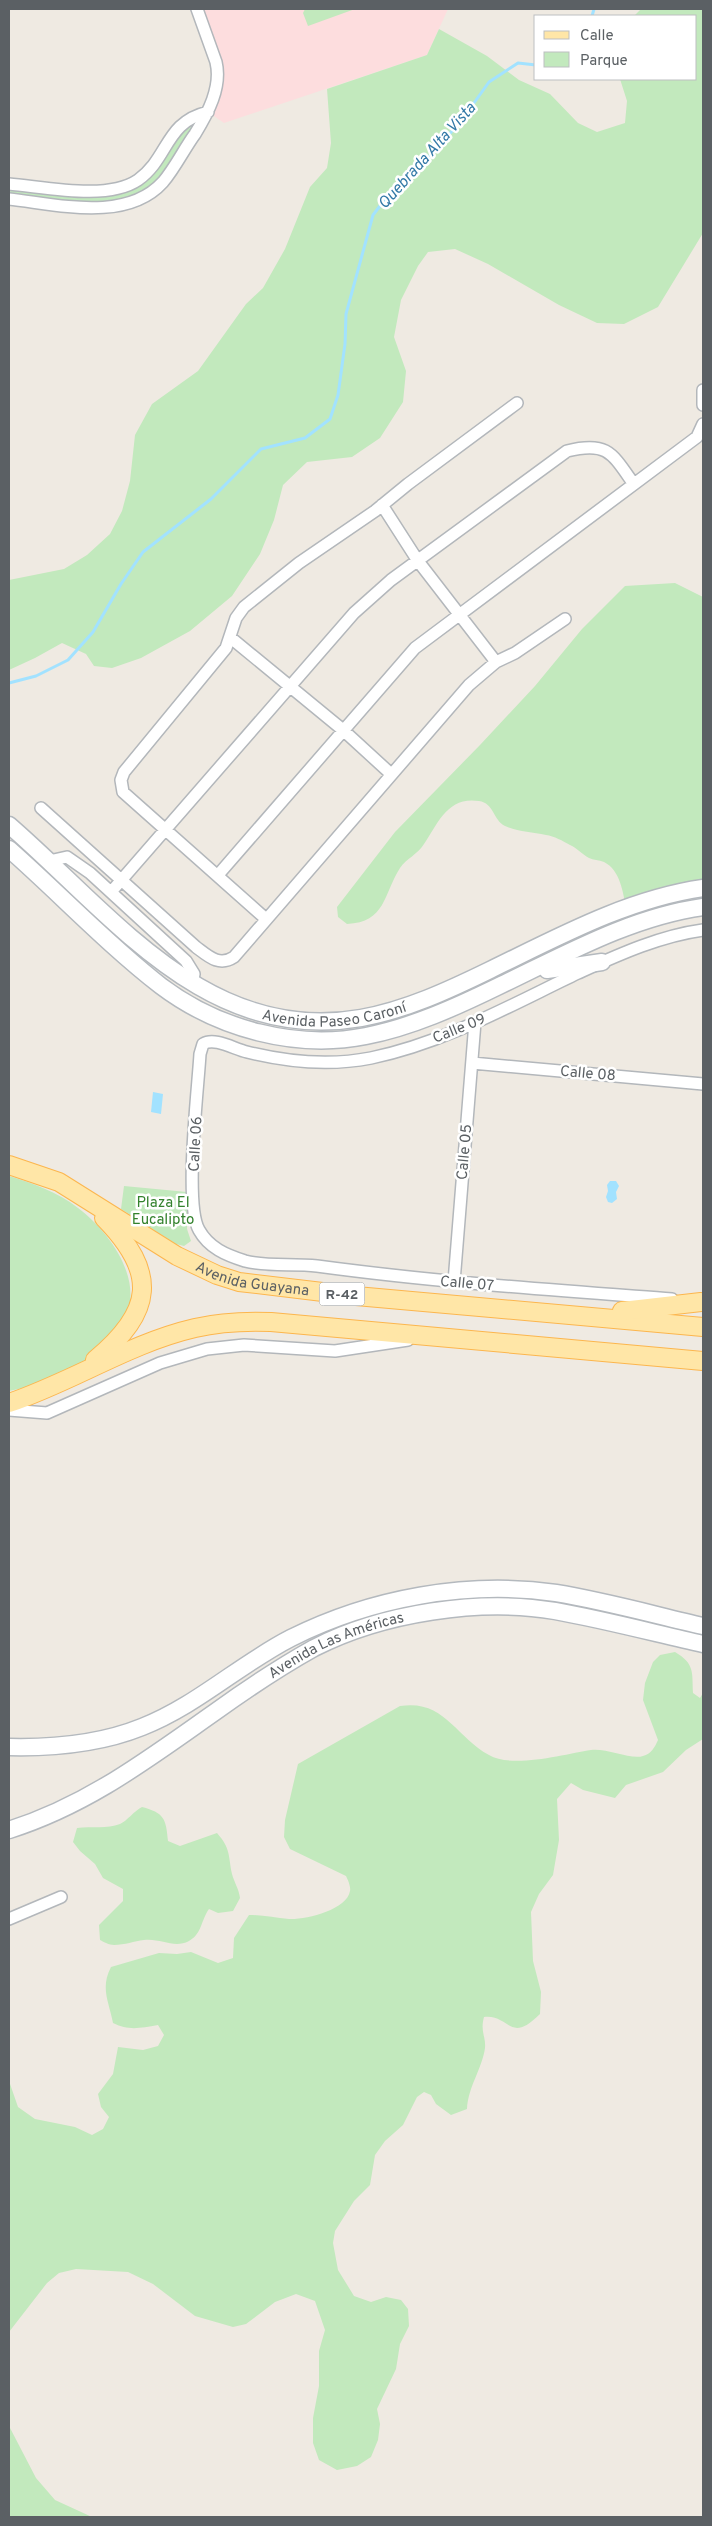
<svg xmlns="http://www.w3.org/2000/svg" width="712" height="2526" font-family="Overpass,sans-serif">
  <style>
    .medical { fill: #fdddde }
    .green { fill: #c2e9bd }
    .water { fill: #a2e2ff }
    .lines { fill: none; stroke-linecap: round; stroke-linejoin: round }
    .stream { stroke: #a2e2ff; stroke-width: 3 }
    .street-casing { stroke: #b3b7bb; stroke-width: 14 }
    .secondary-casing { stroke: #b4b9be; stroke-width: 19 }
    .primary-casing { stroke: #fcb64e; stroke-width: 20 }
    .street { stroke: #fff; stroke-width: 11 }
    .secondary { stroke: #fff; stroke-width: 16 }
    .primary { stroke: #ffe6a7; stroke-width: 18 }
    .labels { text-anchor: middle; stroke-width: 5; stroke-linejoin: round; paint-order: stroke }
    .shield { fill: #fff; stroke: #8c9092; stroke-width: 1 }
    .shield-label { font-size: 14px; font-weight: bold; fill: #5b6064 }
    .street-label { font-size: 15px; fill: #5b6064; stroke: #fff }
    .park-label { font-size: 15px; fill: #33822d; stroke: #fff }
    .water-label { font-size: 16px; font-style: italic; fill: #3379a7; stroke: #fff }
  </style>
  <rect width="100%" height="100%" fill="#efeae2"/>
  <path class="medical" d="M196 9H448L427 55 224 123 208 112 218 79Z"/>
  <path class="green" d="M305 9H355L308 26 303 13Z
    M641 9H703V233L658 307 624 324 597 323 559 305 488 264 455 249 428 252 418 266 401 300 394 337 406 371 403 402 380 438 352 457 307 462 283 485 274 520 260 554 232 596 190 631 141 658 112 668 94 666 86 654 62 643 35 658 9 670V580L64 569 87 555 110 534 122 511 130 481 135 435 152 404 198 371 246 304 263 288 285 249 310 187 327 168 331 143 327 89 427 55 439 29 487 56 519 80 550 94 578 123 597 132 625 123 627 101 620 79H696V16H634Z
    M208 112 163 181 119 205 9 199V184L94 191 138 179 177 128Z
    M675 583 703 597V889L626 908C623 892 620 870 604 862 599 860 593 860 589 858 582 854 577 848 570 845 563 841 554 836 546 835 532 832 518 832 505 826 493 820 494 803 479 801 448 796 438 823 424 844 418 854 406 859 400 868 383 895 386 922 347 924L338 917 337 907 395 832 480 745 535 686 582 629 625 586Z
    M9 1176C32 1183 58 1192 78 1208 107 1230 140 1273 128 1312 123 1325 96 1357 84 1364 62 1377 34 1386 9 1391Z
    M124 1186 187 1192V1229L191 1241 184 1246 176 1244 121 1209Z
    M675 1652C695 1664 692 1672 693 1693L700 1698 703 1693V1739L686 1750 663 1772 626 1785 615 1798 583 1790 571 1783 557 1799 559 1840 553 1875 539 1894 531 1912 533 1961 541 1992 540 2014C509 2045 510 2014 484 2017 480 2032 486 2036 485 2048 482 2069 468 2087 467 2109L451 2115 436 2104 431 2095 424 2092 417 2097 403 2125 385 2141 375 2155 370 2185 354 2201 335 2231 333 2243 338 2270 354 2296 371 2302 386 2297 401 2300 408 2309 409 2326 400 2344 396 2369 377 2409 380 2424 378 2440 371 2457 357 2466 337 2470 319 2460 313 2443V2418L319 2386V2351L325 2330 315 2301 296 2294 275 2302 246 2324 233 2327 195 2316 153 2284 128 2272 76 2269 59 2273 47 2283 9 2332V2081L18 2107 35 2119 75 2127 92 2135 103 2129 109 2117 101 2107 98 2094 113 2074 118 2047 143 2050 158 2046 164 2035 158 2025C140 2028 129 2031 113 2023 109 2002 100 1988 111 1967L159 1953 177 1954 191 1952 218 1963 233 1958 234 1938 249 1915C263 1915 275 1918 289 1919 305 1920 347 1910 350 1891 351 1887 348 1880 346 1876L290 1849 284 1837 285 1820 298 1764 400 1706C444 1699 455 1736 489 1755 512 1769 565 1754 591 1750 607 1748 631 1760 643 1756 651 1754 655 1747 658 1740L643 1700 645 1683 653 1662 660 1655Z
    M142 1807C164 1813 166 1818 168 1841L180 1846 217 1833C231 1849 228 1855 232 1874 234 1882 239 1889 240 1898L233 1911 218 1913 209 1909C201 1920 202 1934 189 1941 174 1949 161 1938 144 1940 134 1941 125 1945 114 1945 109 1945 104 1942 100 1940L99 1925 123 1901V1889L103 1878 95 1864 80 1851 73 1842 77 1828C92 1826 107 1829 120 1824 127 1821 134 1811 142 1807Z
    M9 2426 36 2478 55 2500 92 2517H9Z"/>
  <path class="water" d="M153 1092 163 1094 161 1114 151 1112Z
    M610 1181H616L619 1186 616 1192 617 1199 612 1203 608 1202 606 1197 608 1191 607 1185Z"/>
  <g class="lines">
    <path class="stream" d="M592 16 594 9
      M9 683 36 676 68 660 93 632 121 584 143 552 211 499 261 449 305 438 330 419 338 395 345 344 346 314 373 215 400 180 427 159 461 121 489 82 518 63 536 65"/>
    <g class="street-casing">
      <path id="street" d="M9 184C45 187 107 201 138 180 169 158 165 122 208 112
        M9 199C56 204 126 223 163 182 175 168 184 149 195 134 208 113 222 87 216 62L197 9
        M703 390V405
        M382 505 418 561 496 662
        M231 638 343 730 391 774
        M41 808 196 947C208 956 219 967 234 957L469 685 496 662 515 653 565 619
        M49 861 67 857 90 873 186 961 194 974 192 984
        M218 875 415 648 697 437 703 424
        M111 892 354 613 391 580 567 451C607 441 612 453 633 483
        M266 919 123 792 121 780 124 772 226 648 236 618 244 607 299 563 375 511 408 484 517 403
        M472 1063 703 1084
        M454 1282 475 1022
        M672 1299C553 1290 435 1282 317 1266 294 1263 267 1267 245 1261 226 1255 209 1248 199 1230 184 1204 198 1089 200 1054L203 1044C215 1037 234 1049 247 1052 287 1062 330 1066 371 1058 444 1043 511 1005 578 973 618 955 659 936 703 930
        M9 1410 47 1413 160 1363 207 1349 244 1345 335 1351 408 1340
        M9 1919 61 1897"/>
    </g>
    <g class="secondary-casing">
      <g id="secondary">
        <path id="s1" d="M9 825C112 914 207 1045 361 1018 406 1010 449 990 490 970 558 937 627 899 703 888"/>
        <path d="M9 849C60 894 107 944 161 986 218 1029 296 1050 366 1036 412 1027 456 1007 499 986 564 955 631 917 703 907"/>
        <path d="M547 970 602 962"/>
        <path d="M9 1747C54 1748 100 1744 142 1727 196 1706 240 1664 291 1638 371 1598 468 1580 556 1593 605 1601 655 1615 703 1626"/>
        <path id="s2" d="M9 1830C88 1805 148 1759 215 1712 247 1689 280 1667 314 1648 382 1613 480 1598 555 1611 605 1620 654 1633 703 1644"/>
      </g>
    </g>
    <g class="primary-casing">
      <g id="primary">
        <path id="s3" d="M9 1165 59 1182 177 1256 217 1275 239 1282 356 1296 703 1327"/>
        <path d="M622 1311 701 1302"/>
        <path d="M95 1360C154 1311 158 1273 104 1218"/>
        <path d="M9 1403C72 1382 130 1343 195 1328 220 1322 245 1321 271 1322L703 1361"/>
      </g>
    </g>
    <use href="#street" class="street"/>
    <use href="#secondary" class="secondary"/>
    <use href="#primary" class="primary"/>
  </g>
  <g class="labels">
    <rect class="shield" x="319.5" y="1282.5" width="45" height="23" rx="4"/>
    <g class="shield-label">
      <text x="342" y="1299">R-42</text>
    </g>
    <g class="street-label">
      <text dy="5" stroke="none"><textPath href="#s1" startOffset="392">Avenida Paseo Caroní</textPath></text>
      <text transform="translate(459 1028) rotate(-22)" y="5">Calle 09</text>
      <text transform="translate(588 1073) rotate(5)" y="5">Calle 08</text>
      <text transform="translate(195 1144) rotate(-87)" y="5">Calle 06</text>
      <text transform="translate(464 1152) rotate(-85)" y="5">Calle 05</text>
      <text dy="5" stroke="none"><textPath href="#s3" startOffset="272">Avenida Guayana</textPath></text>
      <text transform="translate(467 1283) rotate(5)" y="5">Calle 07</text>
      <text dy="5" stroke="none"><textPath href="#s2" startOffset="378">Avenida Las Américas</textPath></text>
    </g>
    <g class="park-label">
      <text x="163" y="1207">Plaza El<tspan x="163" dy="17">Eucalipto</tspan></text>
    </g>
    <g class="water-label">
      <text transform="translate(426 155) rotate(-48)" y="6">Quebrada Alta Vista</text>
    </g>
  </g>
  <rect width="712" height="2526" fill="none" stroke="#5b6064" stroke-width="20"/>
  <rect x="534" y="15" width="162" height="65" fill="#ffffff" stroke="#bdbfc1"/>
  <rect x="544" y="31" width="25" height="8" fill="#ffe6a7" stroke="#bdbfc1"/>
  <text x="580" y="40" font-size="15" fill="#5b6064">Calle</text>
  <rect x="544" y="52" width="25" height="15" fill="#c2e9bd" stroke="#bdbfc1"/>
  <text x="580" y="65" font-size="15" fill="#5b6064">Parque</text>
</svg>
